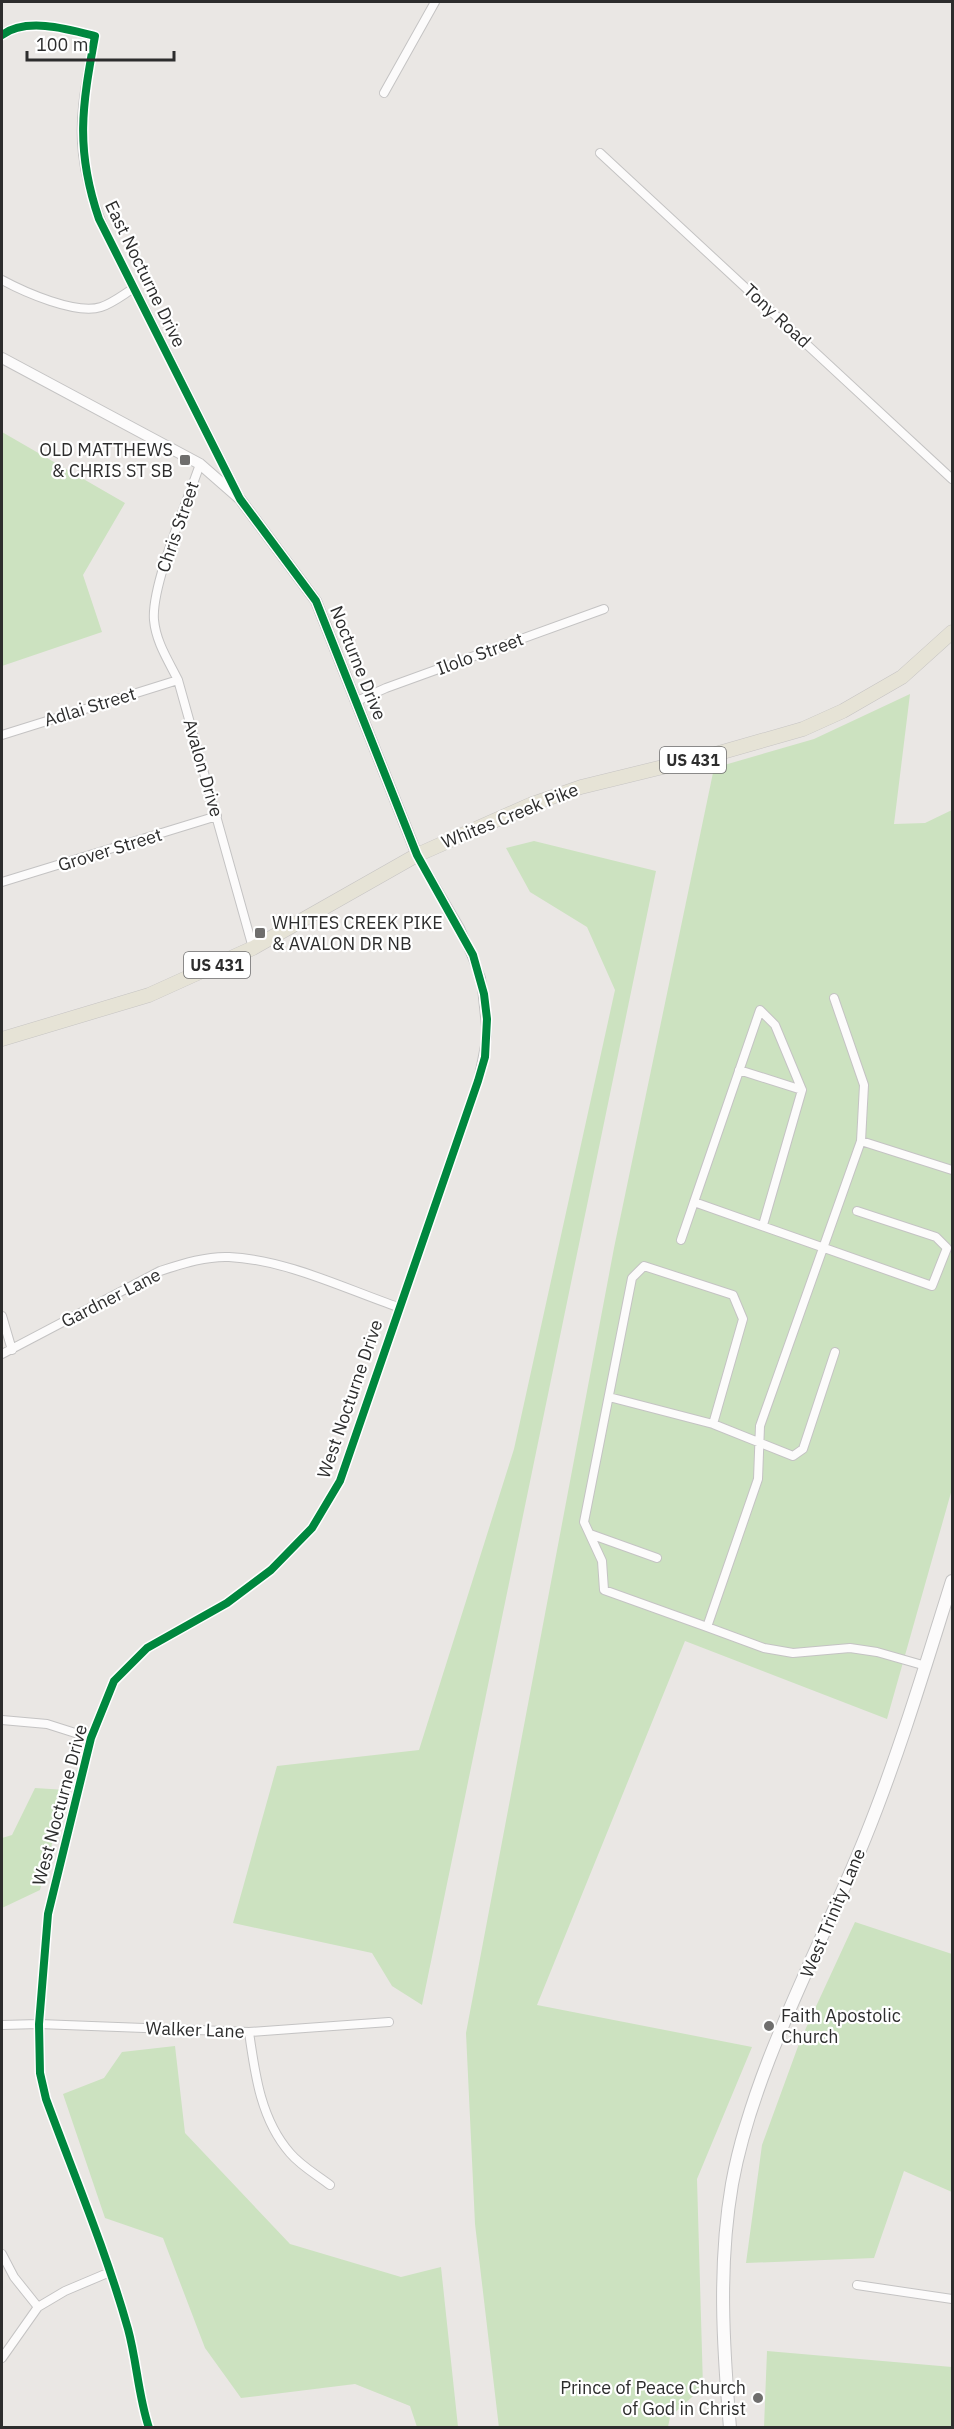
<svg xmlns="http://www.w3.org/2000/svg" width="954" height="2429" font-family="'IBM Plex Sans',sans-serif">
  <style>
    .green { fill: #cce2c0 }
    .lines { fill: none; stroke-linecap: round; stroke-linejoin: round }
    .minor-casing { stroke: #c4c3c3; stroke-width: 10 }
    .tertiary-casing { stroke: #c4c3c3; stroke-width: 12 }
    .secondary-casing { stroke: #c4c3c3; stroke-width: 14 }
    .primary-casing { stroke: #c6c4c3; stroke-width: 15 }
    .minor { stroke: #fcfbfb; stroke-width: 8 }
    .tertiary { stroke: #fcfbfb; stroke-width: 10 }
    .secondary { stroke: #fcfbfb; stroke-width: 12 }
    .primary { stroke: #e6e3d6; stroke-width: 14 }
    .cycleway-casing { stroke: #fff; stroke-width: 11 }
    .cycleway { stroke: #00873e; stroke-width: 8 }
    .poi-dot { fill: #6f6e6d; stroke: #fff; stroke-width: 2 }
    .labels { text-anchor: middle; stroke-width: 4.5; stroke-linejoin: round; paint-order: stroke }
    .shield { fill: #fff; stroke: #6c6c6c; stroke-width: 1.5 }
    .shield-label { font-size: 16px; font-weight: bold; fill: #2d2d2d }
    .street-label { font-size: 18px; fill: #2d2d2d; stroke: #fff }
    .poi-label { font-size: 18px; fill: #2d2d2d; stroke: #fff; text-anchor: end }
  </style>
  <rect width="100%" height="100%" fill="#eae7e4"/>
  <path class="green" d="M2 432 125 503 83 575 102 632 2 666Z
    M910 694 894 824 925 823 952 810V1489L887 1719 685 1641 537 2005 752 2047 697 2179 703 2387 670 2417 668 2427 499 2428 475 2224 466 2033 614 1248 714 768 814 739Z
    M534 841 656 871 422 2005 392 1986 372 1953 233 1923 277 1766 419 1750 514 1449 615 990 587 927 530 892 506 848Z
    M35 1788 66 1790 40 1890 2 1908V1838L12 1835Z
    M855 1922 952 1954V2192L904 2171 874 2258 746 2263 762 2145 800 2041Z
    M175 2046 185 2133 290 2244 401 2277 441 2267 458 2427H417L410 2406 355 2384 241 2398 205 2348 163 2238 105 2218 63 2094 104 2078 122 2052Z
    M767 2351 952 2367V2427H764Z"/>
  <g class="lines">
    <g class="minor-casing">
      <path id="minor" d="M2 35C26 17 68 29 95 36 88 75 78 114 83 154 89 212 121 261 147 313 178 374 208 435 239 496
        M384 93 435 2
        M600 153 952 479
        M2 280C24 292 76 315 101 307 113 303 124 294 134 288
        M200 464C188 500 151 585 154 620 156 642 168 660 178 680L253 948
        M357 701 386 688 604 609
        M2 735 178 680
        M2 882 217 816
        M834 998 864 1085 861 1141
        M739 1070 802 1090
        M694 1202 760 1010 775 1025 802 1090 763 1225
        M681 1240 694 1202 932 1286 947 1248 936 1237 857 1211
        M2 1316 12 1350
        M2 1354 160 1271C182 1264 206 1256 229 1257 287 1260 343 1288 398 1307
        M609 1397 713 1424
        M590 1534 657 1558
        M707 1627 604 1590 602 1561 584 1522 632 1278 644 1266 733 1295 743 1319 713 1424 793 1456 803 1449 835 1352
        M926 1666 877 1652 850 1648 793 1653 764 1648 707 1627 758 1479 760 1426 861 1141 952 1170
        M2 1720 47 1724 91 1738
        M2 2025 39 2024 249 2032 389 2022
        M249 2032C255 2075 261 2120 290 2153 301 2166 317 2175 330 2185
        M2 2254 14 2277 38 2307
        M857 2285 952 2299
        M2 2358 38 2307 65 2291 110 2272
        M149 2428C138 2395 137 2362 128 2329 106 2251 74 2175 46 2099L40 2073 39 2024 48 1914 91 1738 114 1681 147 1648 227 1603 271 1570 312 1528 340 1481 478 1081 487 1036 481 978 460 928 417 855"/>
    </g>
    <g class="tertiary-casing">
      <path id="tertiary" d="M2 358 200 464 240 499 316 601 417 855"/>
    </g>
    <g class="secondary-casing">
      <path id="secondary" d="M730 2428C723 2345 718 2265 732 2184 753 2068 821 1947 865 1838 899 1754 925 1667 952 1581"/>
    </g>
    <g class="primary-casing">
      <path id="primary" d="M2 1039 149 995 253 948 417 855 532 804 581 787 712 755 803 729 843 711 902 677 952 632"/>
    </g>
    <use href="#minor" class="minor"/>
    <use href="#tertiary" class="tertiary"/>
    <use href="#secondary" class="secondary"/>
    <use href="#primary" class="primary"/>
    <g class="cycleway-casing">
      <path id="cycleway" d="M2 35C26 17 68 29 95 36 82 107 75 149 99 219L240 499 316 601 417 855 473 955 484 994 487 1019 485 1057 478 1081 340 1481 312 1528 271 1570 227 1603 147 1648 114 1681 91 1738 48 1914 39 2024 40 2073 46 2099C74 2175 106 2251 128 2329 137 2362 138 2395 149 2428"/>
    </g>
    <use href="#cycleway" class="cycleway"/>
  </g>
  <g class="poi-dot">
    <rect x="179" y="454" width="12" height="12" rx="3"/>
    <rect x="254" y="927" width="12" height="12" rx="3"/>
    <circle cx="769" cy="2026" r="6"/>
    <circle cx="758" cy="2398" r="6"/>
  </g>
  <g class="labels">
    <g class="shield">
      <rect x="660" y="747" width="66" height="26" rx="4.5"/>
      <rect x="184" y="952" width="66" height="26" rx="4.5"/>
    </g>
    <g class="shield-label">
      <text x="693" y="766">US 431</text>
      <text x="217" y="971">US 431</text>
    </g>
    <g class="street-label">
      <text transform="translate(145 274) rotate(64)" y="6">East Nocturne Drive</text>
      <text transform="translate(777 316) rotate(43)" y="6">Tony Road</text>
      <text transform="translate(178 527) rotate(-71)" y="6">Chris Street</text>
      <text transform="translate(480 654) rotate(-20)" y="6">Ilolo Street</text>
      <text transform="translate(358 663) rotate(68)" y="6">Nocturne Drive</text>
      <text transform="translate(90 707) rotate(-17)" y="6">Adlai Street</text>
      <text transform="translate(203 768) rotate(74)" y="6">Avalon Drive</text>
      <text transform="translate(510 816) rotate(-22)" y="6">Whites Creek Pike</text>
      <text transform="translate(110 850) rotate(-17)" y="6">Grover Street</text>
      <text transform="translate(111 1298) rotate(-27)" y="6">Gardner Lane</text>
      <text transform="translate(350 1399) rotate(-71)" y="6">West Nocturne Drive</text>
      <text transform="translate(60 1805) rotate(-75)" y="6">West Nocturne Drive</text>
      <text transform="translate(833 1913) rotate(-67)" y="6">West Trinity Lane</text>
      <text transform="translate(195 2030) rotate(2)" y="6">Walker Lane</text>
    </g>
    <g class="poi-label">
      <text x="173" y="456">OLD MATTHEWS<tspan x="173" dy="21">&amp; CHRIS ST SB</tspan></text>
      <text x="272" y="929" text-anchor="start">WHITES CREEK PIKE<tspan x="272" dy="21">&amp; AVALON DR NB</tspan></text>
      <text x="781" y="2022" text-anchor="start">Faith Apostolic<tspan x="781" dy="21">Church</tspan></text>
      <text x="746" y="2394">Prince of Peace Church<tspan x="746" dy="21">of God in Christ</tspan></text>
    </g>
  </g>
  <rect width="954" height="2429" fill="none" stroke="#2d2d2d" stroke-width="6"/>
  <path d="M27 51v9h147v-9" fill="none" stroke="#2d2d2d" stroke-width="3"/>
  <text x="36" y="51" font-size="18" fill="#2d2d2d" stroke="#ffffff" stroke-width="4.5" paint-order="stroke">100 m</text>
</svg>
